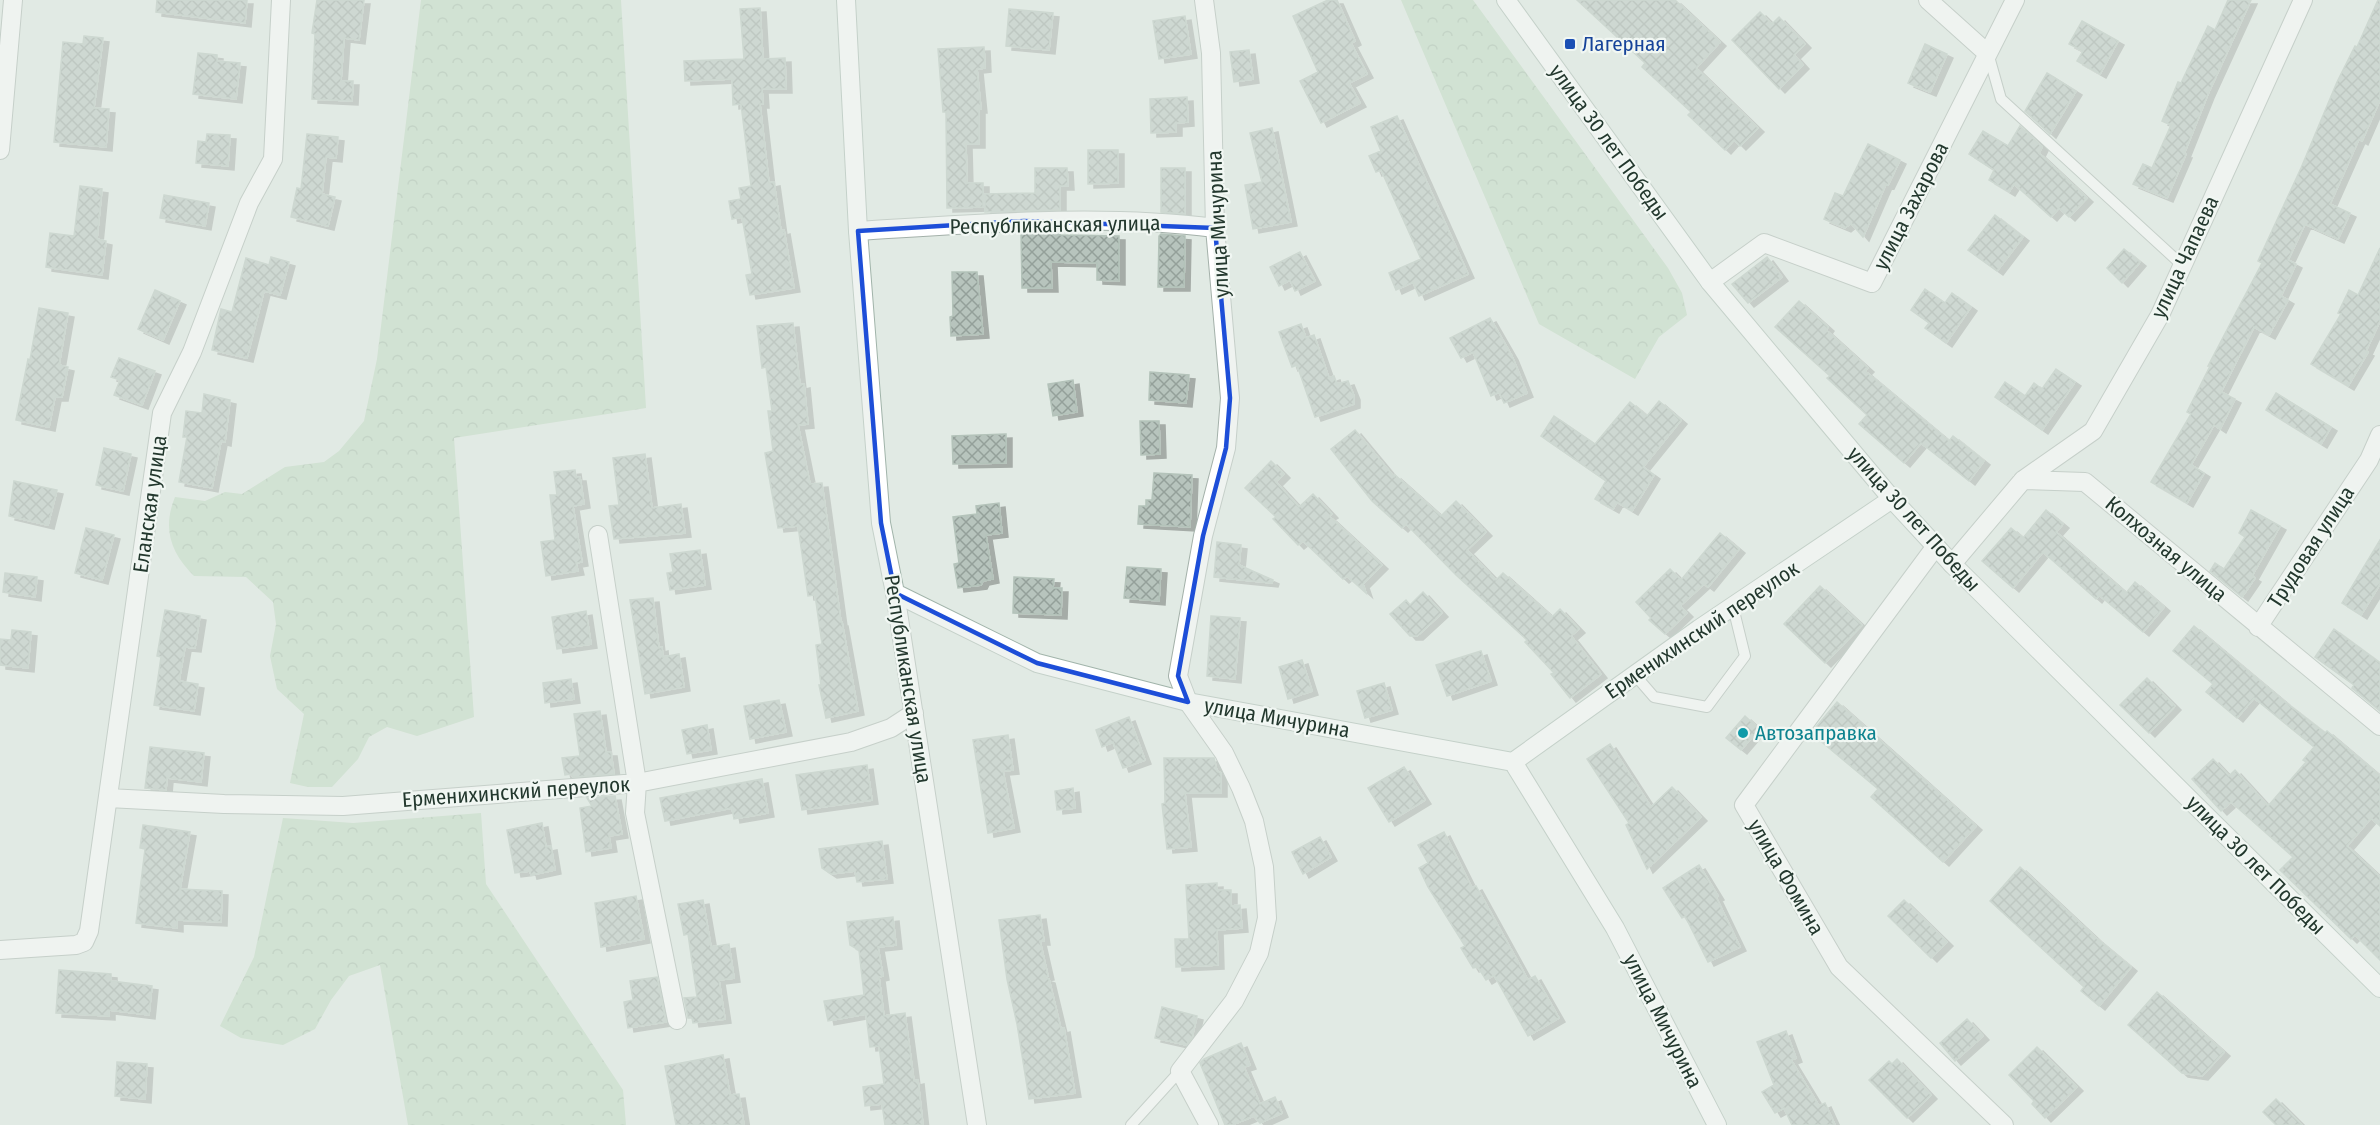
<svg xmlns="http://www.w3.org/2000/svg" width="2380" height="1125" font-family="'Fira Sans Condensed',sans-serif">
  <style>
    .forest { fill: url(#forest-crowns) }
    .building { fill: url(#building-cross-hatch); stroke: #b4c3ba; stroke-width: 1.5; filter: url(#shadow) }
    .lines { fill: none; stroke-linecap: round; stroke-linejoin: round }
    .lane-casing { stroke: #a4b1aa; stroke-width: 12 }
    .street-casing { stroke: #a4b1aa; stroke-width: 20 }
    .secondary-casing { stroke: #a1b4aa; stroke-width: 20 }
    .lane { stroke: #fff; stroke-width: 10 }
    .street { stroke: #fff; stroke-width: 18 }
    .secondary { stroke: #fff; stroke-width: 18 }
    .marked { fill: none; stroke: #1d4ed8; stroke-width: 4.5; stroke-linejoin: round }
    .transit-dot { fill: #1a4fb4; stroke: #f1f7f3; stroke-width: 2 }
    .culture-dot { fill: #0f9aa8; stroke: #f1f7f3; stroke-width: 2 }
    .labels { text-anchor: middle; stroke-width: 4.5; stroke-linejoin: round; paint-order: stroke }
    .transit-label { font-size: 21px; fill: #164399; stroke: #f1f7f3; text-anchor: start }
    .street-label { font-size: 21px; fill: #23382e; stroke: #f1f7f3 }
    .culture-label { font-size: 21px; fill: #0d838f; stroke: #f1f7f3; text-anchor: start }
  </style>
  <defs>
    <pattern id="forest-crowns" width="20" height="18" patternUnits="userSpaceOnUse" patternTransform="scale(1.5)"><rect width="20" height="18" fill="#bcd9be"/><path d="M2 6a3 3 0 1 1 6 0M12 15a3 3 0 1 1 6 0" fill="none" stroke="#a1bba4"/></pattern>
    <pattern id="building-cross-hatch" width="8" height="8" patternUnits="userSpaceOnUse" patternTransform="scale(1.5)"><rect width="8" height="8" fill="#b7c4bd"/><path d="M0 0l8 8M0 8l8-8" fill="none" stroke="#94a09a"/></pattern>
    <filter id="shadow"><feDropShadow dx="6" dy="4" stdDeviation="0" flood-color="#0004"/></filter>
  </defs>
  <rect width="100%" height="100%" fill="#e1eae4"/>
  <path class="forest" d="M421 0H621L646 408 454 438 474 717 417 736 387 727 369 737 358 759 332 787H308L290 783 304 714 277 689 270 656 276 624 273 602 246 577 194 576C171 553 162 529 175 497L205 501 225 492 242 494 285 467 324 462 339 451 364 421 377 359Z
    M1401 0H1473L1668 268 1682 293 1687 315 1659 337 1635 379 1539 324Z
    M481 813 486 884 623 1090 626 1125H408L380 965 349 976 331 1000 315 1029 283 1045 241 1038 220 1026 254 957 283 818 353 823Z"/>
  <path class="building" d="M157 0H247L245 23 156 12Z
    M317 0H364L359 40 344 38 341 81H353L352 101 312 99 315 34 312 33Z
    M1328 0H1337L1355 41 1351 43 1367 74 1349 83 1360 103 1321 123 1300 81 1318 72 1293 16Z
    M1577 0H1675L1720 42 1696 68 1758 128 1740 146 1734 140 1725 150 1688 115 1691 112 1642 67 1645 63Z
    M2228 0H2251L2208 94 2184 154H2186L2167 198 2133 184 2143 164 2152 168 2171 125 2162 121 2178 82 2181 83 2208 26 2215 30Z
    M2378 0H2380V100L2362 141 2359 139 2330 204 2350 213 2338 239 2305 224 2288 260 2296 264 2281 296 2288 300 2269 335 2254 327 2221 392 2235 399 2220 429 2214 425 2191 465 2204 473 2187 503 2151 482 2191 414 2187 412 2210 366H2208L2262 263 2258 261 2301 168 2337 82 2355 46 2357 47Z
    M760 8 763 59 785 58 786 89H762L763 104H760L769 183 774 182 781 231 784 230 794 288 750 295 746 275 752 274 742 217 732 219 729 201 741 199 739 188 751 186 741 104 733 105 732 79 685 81 684 61 744 59 740 9Z
    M1009 9 1053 13 1049 50 1006 46Z
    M1760 12 1772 24 1779 17 1805 44 1794 55 1803 65 1779 89 1732 40Z
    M1185 16 1191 54 1159 59 1153 21Z
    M2082 21 2118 41 2100 74 2077 61 2083 51 2069 44Z
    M84 36 103 38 94 108 109 109 106 147 54 142 63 42 83 44Z
    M1925 44 1947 54 1930 92 1908 83Z
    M984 47 985 68 977 69 981 109H979V144H966L967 183H983V207L947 208 946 112H943L938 49Z
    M1249 50 1253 79 1234 82 1230 52Z
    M198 53 217 55V61L240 63 236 99 193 94Z
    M2047 73 2076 91 2050 134 2025 111Z
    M1187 97 1188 122 1176 123V132L1151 133 1150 99Z
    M1397 116 1468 274 1419 296 1413 282 1396 290 1389 273 1421 259 1381 170 1376 172 1369 156 1381 151 1371 127Z
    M2020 126 2042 147 2039 153 2087 198 2069 217 2059 208 2051 217 2014 184 2009 192 1989 180 1994 170 1969 154 1983 131 2008 146Z
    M1272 128 1291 222 1253 229 1245 185 1262 182 1250 133Z
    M207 134 230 135 228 166 196 163 198 141 206 142Z
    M307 134 338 137 336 158 326 157 322 194 335 197 328 226 291 217 297 188 301 189Z
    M1868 144 1900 160 1888 185 1886 184 1863 237 1851 223 1845 228 1824 219 1835 193 1843 196Z
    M1088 150H1118V183L1088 184Z
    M1035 168H1067L1068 186H1060V210L985 212V194L1035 193Z
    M1161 168H1185V214L1161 212Z
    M80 186 102 189 97 239 106 241 102 275 46 267 50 233 74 236Z
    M164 195 209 203 205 226 160 218Z
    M1995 215 2023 237 1997 271 1968 250Z
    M1060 232V235L1119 236V281L1097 280V263L1051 262 1052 288H1022L1021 233Z
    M1161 234 1185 236 1184 287H1158L1159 236Z
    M2380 248V321L2366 351 2368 352 2348 386 2311 364 2341 314 2338 313 2349 290 2358 295Z
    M2124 249 2140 262 2122 283 2107 268Z
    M1300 252 1315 281 1295 291 1290 280 1279 286 1270 267Z
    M271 257 289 262 280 295 264 291 247 358 212 350 221 309 232 312 246 258 269 265Z
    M1767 257 1782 277 1748 303 1732 284Z
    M952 272H977L983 334 951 336 950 317 953 316Z
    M1925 289 1945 303 1952 293 1971 307 1946 343 1925 328 1929 323 1911 310Z
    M155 290 180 301 163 340 138 329Z
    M1799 301 1828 327 1826 330 1868 368 1865 371 1949 441 1953 436 1984 461 1969 481 1921 443 1904 463 1859 424 1867 415 1827 378 1830 376 1775 327Z
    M39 308 68 313 59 365 68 367 62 397H55L49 427 16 420 28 359 30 360Z
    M1490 318 1512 356 1527 393 1504 403 1499 392 1491 396 1473 352 1461 358 1450 338Z
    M793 323 800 385 804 384 808 424 798 425 810 484 822 483 841 622H842L858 711 826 718 819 685H821L816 645 822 644 815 595 808 596 798 526 778 528 765 453 773 451 768 411H772L766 367 762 368 757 326Z
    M1301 324 1306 338 1314 335 1329 378 1334 376 1337 384 1348 381 1354 396V404L1315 417 1297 365 1292 367 1279 332Z
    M119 358 155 371 142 405 114 395 120 380 111 377Z
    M2056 369 2075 382 2042 430 1995 397 2005 382 2025 396 2034 383 2042 389Z
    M1150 372 1189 375 1186 403 1149 400Z
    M1073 380 1077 412 1053 416 1048 384Z
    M2276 393 2331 427 2321 444 2266 410Z
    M204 394 230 400 225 442 221 441 212 488 179 482 187 437H183L186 411 202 413Z
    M1659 401 1681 420 1643 467 1654 475 1632 511 1617 502 1613 509 1595 499 1606 481 1541 436 1554 416 1595 444 1630 402 1647 416Z
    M1140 421H1159L1160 454 1141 455Z
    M1355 430 1394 477 1395 475 1441 516 1456 501 1486 532 1467 550 1496 580 1503 573 1552 617 1560 609 1579 629 1571 636 1601 674 1570 698 1551 674 1554 673 1525 642 1527 640 1456 575 1406 524 1402 528 1372 501 1331 449Z
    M1006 434V463L953 464 952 436Z
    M104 448 131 454 123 491 96 485Z
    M645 454 652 508 681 504 685 533 614 539 609 506 619 505 613 458Z
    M1271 461 1284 474 1276 482 1299 507 1313 494 1332 514 1329 516 1382 565 1363 584 1366 593 1347 576 1343 579 1303 541 1298 545 1273 519 1276 517 1245 488Z
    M575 470 576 477H580L584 504 573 506 582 562 576 563 578 571 546 576 541 542 555 540 550 495H557L554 472Z
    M1154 473 1192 475 1190 527 1138 524 1139 506H1146V500H1152Z
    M14 481 57 490 48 525 9 516Z
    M999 503 1002 533 986 535 993 579 983 581 981 585 958 588 954 564 959 563 953 517 977 514 976 506Z
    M2046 510 2063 524 2056 532 2126 593 2135 582 2164 607 2143 632 2099 595 2096 599 2043 552 2013 588 1982 561 2011 528 2023 538Z
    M2251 510 2280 526 2252 576 2255 578 2242 597 2210 571 2215 563 2224 569 2245 537 2239 533Z
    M86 528 114 535 102 580 75 573Z
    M1720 533 1739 549 1708 587 1704 584 1680 606 1687 613 1665 634 1649 620 1651 618 1636 602 1670 569 1681 580Z
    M2380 540V584L2361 615 2342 603Z
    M1217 542 1241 545 1239 565 1273 580 1272 583 1214 577Z
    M700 550 705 585 670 590 667 573 673 572 670 554Z
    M1127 567 1161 569 1159 601 1124 598Z
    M5 573 37 577 35 597 3 592Z
    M1014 577 1054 579 1053 588H1062L1061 615 1013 613Z
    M1820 586 1862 625 1825 663 1784 624Z
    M1423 592 1442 613 1417 636H1410L1390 614 1406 600 1410 605Z
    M653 598 659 648 662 647 663 657 679 654 684 687 645 694 630 600Z
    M165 610 200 616 195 648 185 647 179 681 198 684 194 711 154 705 161 657 157 656Z
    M586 611 591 644 557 649 552 617Z
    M1211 616 1240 618 1235 679 1207 676Z
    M2194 626 2285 702 2325 733 2327 731 2380 776V826L2371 818 2347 846 2380 877V960L2355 935 2351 939 2280 870 2293 857 2231 802 2221 811 2192 779 2213 759 2229 776 2235 770 2268 806 2306 762 2303 760 2314 747 2254 698 2237 718 2206 692 2213 684 2173 651Z
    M2334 629 2380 663V711L2352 688 2354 685 2315 657Z
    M12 630 31 632 28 668 0 665V639L11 640Z
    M1481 651 1491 681 1447 696 1436 665Z
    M1302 660 1312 691 1288 699 1279 667Z
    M2147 678 2175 706 2149 733 2120 705Z
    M571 679 574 699 545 703 543 683Z
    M1384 683 1392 710 1365 718 1357 691Z
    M779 700 786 732 750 739 744 706Z
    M1837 702 1976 826 1943 862 1871 797 1878 789 1811 733Z
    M600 711 606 752H611L614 774 573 777 571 774 565 775 562 758 580 756 574 714Z
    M1745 716 1759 729 1741 750 1726 738Z
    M1129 717 1145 760 1123 768 1113 742 1102 747 1096 730Z
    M707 725 711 750 687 754 682 730Z
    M1008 735 1013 770 1003 771 1014 828 988 833 973 740Z
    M1610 744 1651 807 1672 787 1701 817 1647 869 1626 825 1629 823 1587 759Z
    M150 747 204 753 201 782 167 778 166 790 145 788Z
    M1164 758H1214L1217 771 1221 773V793H1185L1191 847 1167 849 1162 804 1165 803Z
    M867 765 872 800 802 810 796 775Z
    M1404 767 1425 800 1389 822 1368 788Z
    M762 779 768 813 734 819 732 808 665 821 660 798Z
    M1073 788 1075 808 1057 810 1055 791Z
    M615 796 622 834 609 836 611 848 586 852 580 808 592 806 587 798Z
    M542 823 546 847 551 846 555 870 531 875 530 871 515 873 507 830Z
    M143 825 190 832 180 889 222 891 221 922 177 920V928L136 923 145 849 140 848Z
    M1444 832 1472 888 1476 886 1528 980 1535 976 1559 1018 1528 1036 1494 975 1486 980 1478 967 1473 968 1461 948 1465 946 1428 887 1419 868 1428 863 1418 845Z
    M1320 837 1331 857 1303 874 1292 852Z
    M882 841 887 879 857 882 855 871 831 874 822 868 819 849Z
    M1699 865 1718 896 1716 897 1740 947 1708 962 1685 916 1682 918 1663 888Z
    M2020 867 2096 938 2131 967 2099 1006 2081 991 2084 987 1990 901Z
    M1217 883V890H1231V906L1240 905 1242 928 1217 930 1218 965 1176 967 1175 939H1189L1186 885Z
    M636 896 644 939 601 947 595 903Z
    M703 900 711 947 729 944 734 978 719 980 725 1019 693 1023 692 1018H688L684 998 697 997 688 934 684 935 678 904Z
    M1904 900 1947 942 1931 958 1888 916Z
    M1040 915 1044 941H1040L1048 976 1042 977 1049 979 1061 1029 1064 1028 1075 1093 1029 1099 1017 1024 1007 979 999 920Z
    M893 917 896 945 878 947 883 976 879 977 884 1016 905 1013 914 1081 918 1080 923 1125H885L882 1104 865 1106 863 1087 884 1084 879 1046 870 1047 866 1014 828 1021 824 1001 864 995 859 950 850 945 847 922Z
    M59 970 111 974V981L152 986 149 1015 109 1010V1016L56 1013Z
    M657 977 666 1022 628 1028 624 1002 633 1000 630 981Z
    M2157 992 2224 1052 2202 1076 2182 1073 2128 1025Z
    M1162 1007 1197 1016 1192 1038 1186 1045 1155 1038Z
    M1967 1019 1983 1036 1955 1061 1940 1043Z
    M1786 1031 1796 1058 1791 1060 1819 1106 1825 1103 1835 1125H1792L1784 1108 1775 1113 1762 1092 1774 1085 1757 1042Z
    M1241 1043 1250 1065 1244 1067 1260 1104 1275 1097 1282 1113 1260 1123 1254 1116 1232 1125H1225L1200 1063 1204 1059Z
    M2037 1047 2077 1087 2045 1118 2032 1104 2034 1101 2009 1075Z
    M723 1055 730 1095 739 1094 744 1125H676L665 1066Z
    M1897 1059 1931 1095 1907 1118 1869 1080 1889 1061 1892 1064Z
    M117 1062 147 1064 145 1099 115 1096Z
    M2276 1099 2302 1125H2276L2263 1112Z"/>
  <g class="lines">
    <g class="lane-casing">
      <path id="lane" d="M1988 53 2001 99 2182 265
        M1635 675 1654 697 1707 707 1745 656 1733 607
        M1131 1125 1180 1071"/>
    </g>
    <g class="street-casing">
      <path id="street" d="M1204 0 1211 53 1215 228 1230 398 1226 448 1203 536 1178 676 1188 702 1224 753 1241 788 1254 821 1264 867 1267 918 1259 953 1234 1001 1180 1071 1209 1125
        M1928 0 1987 53
        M0 150 13 0
        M858 231C975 224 1099 213 1215 228
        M1710 282 1764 243 1872 283 2015 0
        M2023 480 2093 431 2160 315 2303 0
        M598 535 637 783 635 813 677 1020
        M1936 546 1744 805 1839 967 2004 1125
        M1952 564 2023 480 2085 482 2380 726
        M895 593 977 1125
        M2258 627 2369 460 2380 435
        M108 798 224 804 343 806 637 783 851 742 891 728 914 713
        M0 950 76 945 84 942 89 931 162 413 192 352 249 203 273 159 281 0"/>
    </g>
    <g class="secondary-casing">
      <path id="secondary" d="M846 0 858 231 881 523 895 593 1037 663 1188 702 1513 762 1615 928 1717 1125
        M1506 0 1710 282 1892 499 1952 564 2380 988
        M1513 762 1699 629 1892 499"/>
    </g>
    <use href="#lane" class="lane"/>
    <use href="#street" class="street"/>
    <use href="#secondary" class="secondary"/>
  </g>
  <path d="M0 0H2380V1125H0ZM1024 221 1215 228 1230 398 1226 448 1203 536 1178 676 1188 702 1037 663 895 593 881 523 858 231Z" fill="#e1eae4" fill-opacity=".55" fill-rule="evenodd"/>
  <path class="marked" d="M1024 221 1215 228 1230 398 1226 448 1203 536 1178 676 1188 702 1037 663 895 593 881 523 858 231Z"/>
  <rect class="transit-dot" x="1564" y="38" width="12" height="12" rx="3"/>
  <circle class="culture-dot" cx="1743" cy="733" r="6"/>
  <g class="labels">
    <g class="transit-label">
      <text x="1582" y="51">Лагерная</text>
    </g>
    <g class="street-label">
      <text transform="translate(1609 142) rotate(54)" y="7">улица 30 лет Победы</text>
      <text transform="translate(1911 206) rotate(-63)" y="7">улица Захарова</text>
      <text transform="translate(1218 224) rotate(-93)" y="7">улица Мичурина</text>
      <text transform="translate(1055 225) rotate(-1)" y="7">Республиканская улица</text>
      <text transform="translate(2185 257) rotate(-65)" y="7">улица Чапаева</text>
      <text transform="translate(150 504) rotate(-82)" y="7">Еланская улица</text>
      <text transform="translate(1914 519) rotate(48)" y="7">улица 30 лет Победы</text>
      <text transform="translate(2311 547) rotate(-57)" y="7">Трудовая улица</text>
      <text transform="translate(2166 549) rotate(40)" y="7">Колхозная улица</text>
      <text transform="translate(1702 630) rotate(-34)" y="7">Ерменихинский переулок</text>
      <text transform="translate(908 679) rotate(81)" y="7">Республиканская улица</text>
      <text transform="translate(1277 718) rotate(10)" y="7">улица Мичурина</text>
      <text transform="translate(516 792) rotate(-4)" y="7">Ерменихинский переулок</text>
      <text transform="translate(2256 865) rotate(45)" y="7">улица 30 лет Победы</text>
      <text transform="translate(1786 877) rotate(60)" y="7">улица Фомина</text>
      <text transform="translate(1663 1021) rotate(63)" y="7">улица Мичурина</text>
    </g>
    <g class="culture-label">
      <text x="1755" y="740">Автозаправка</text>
    </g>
  </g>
</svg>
